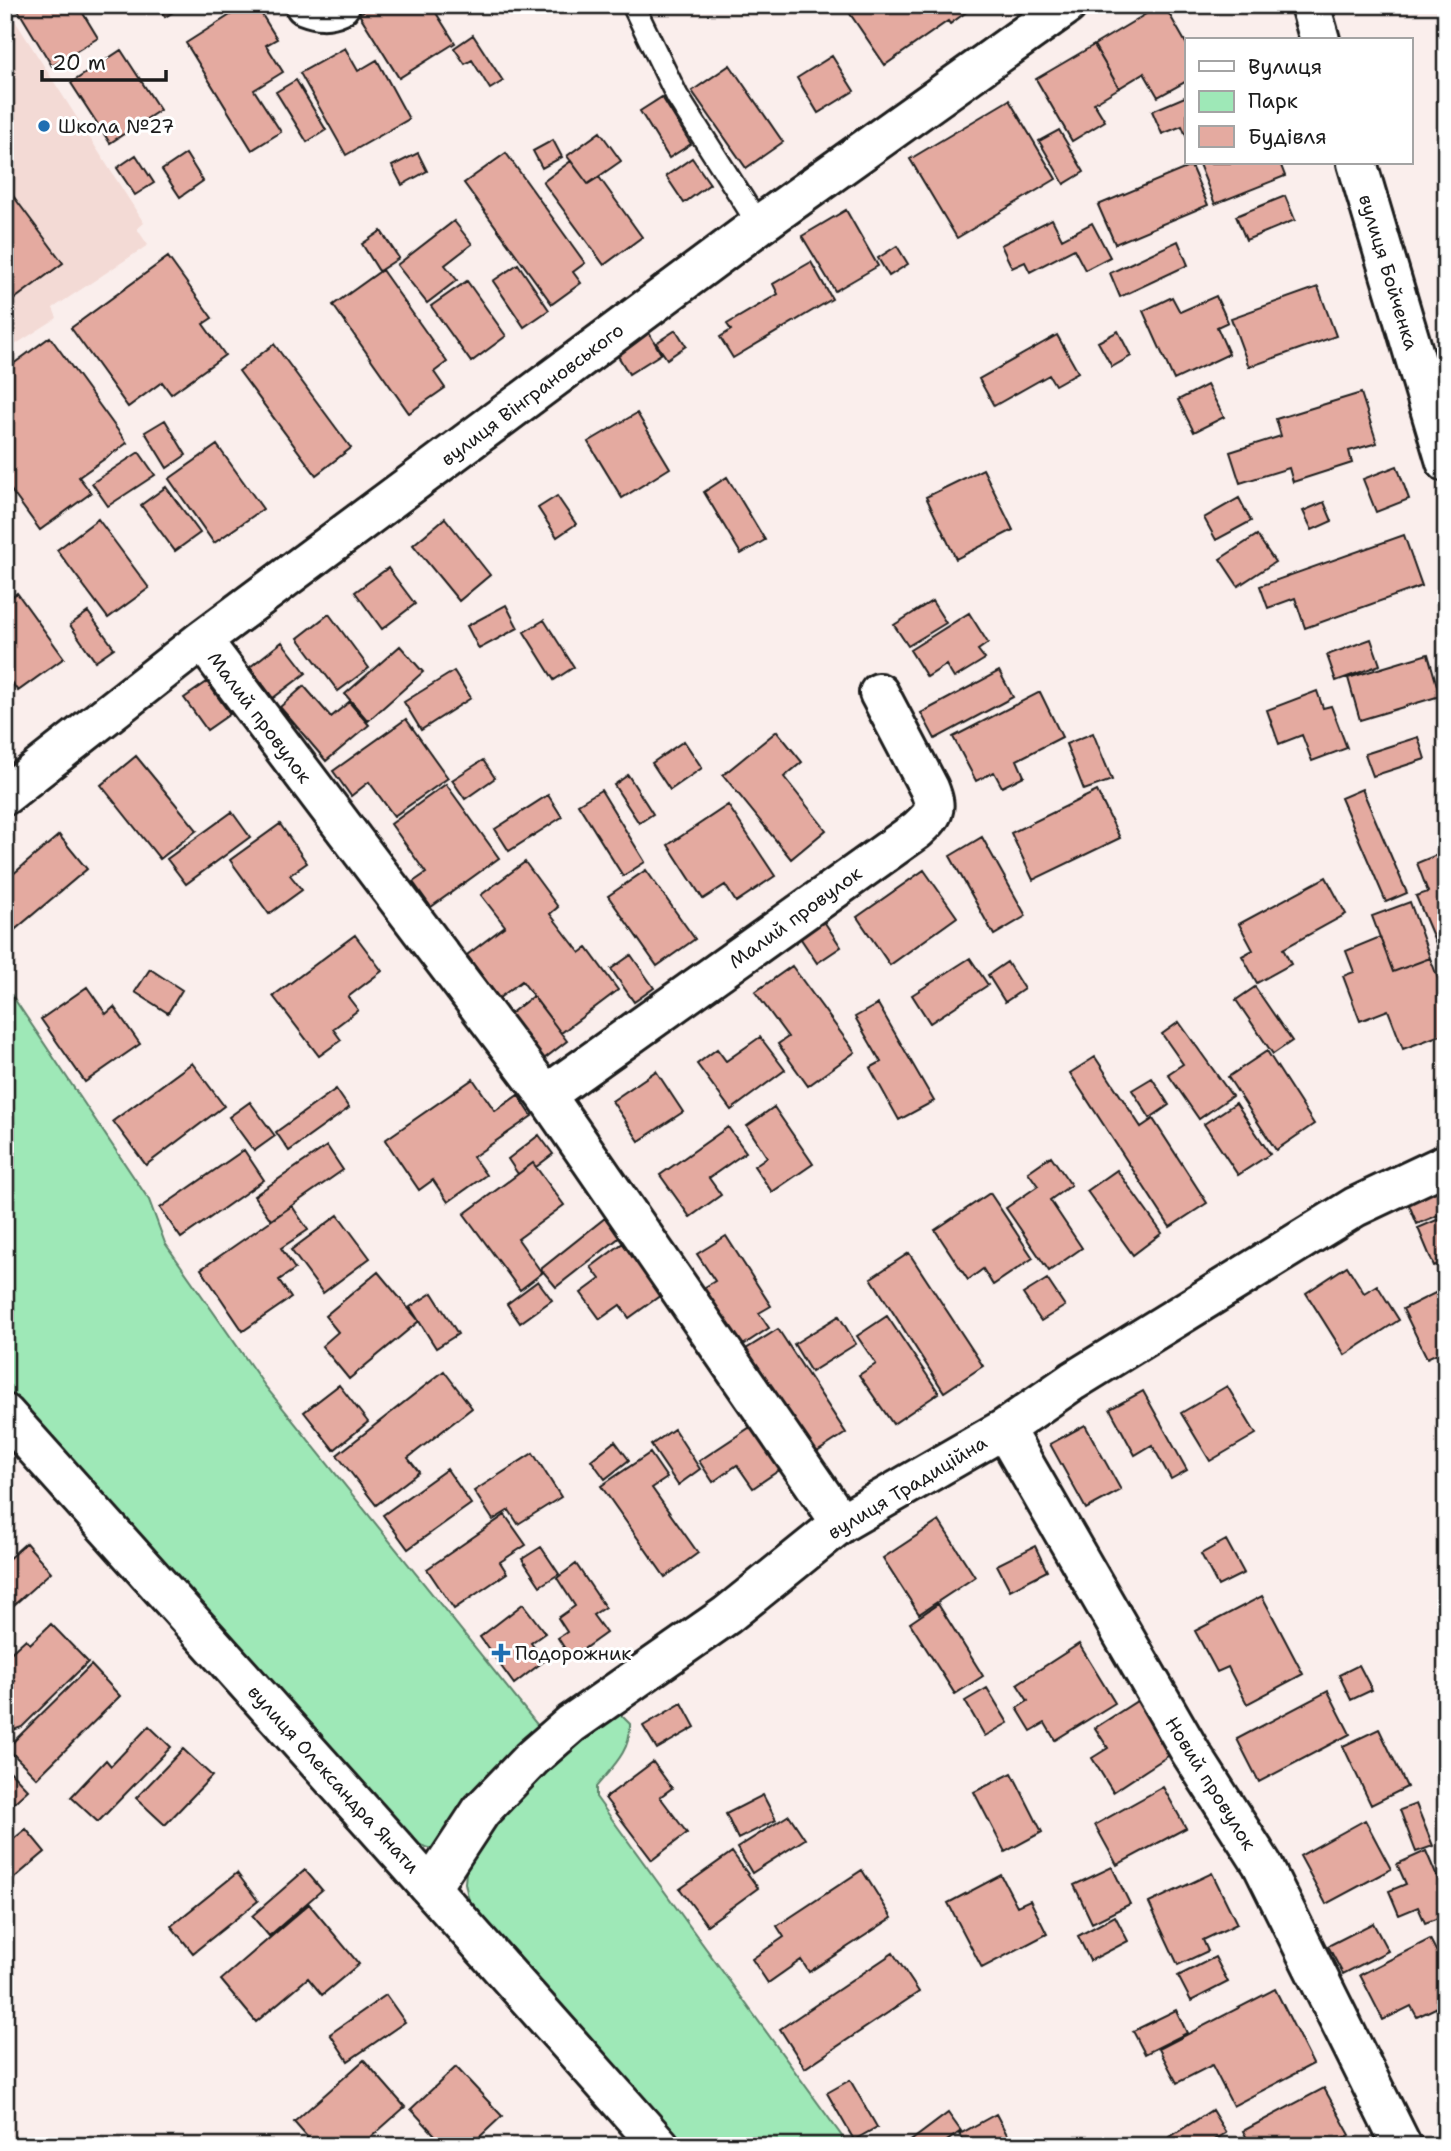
<svg xmlns="http://www.w3.org/2000/svg" width="1451" height="2151" font-family="'Shantell Sans',sans-serif">
  <style>
    .built { fill: #f3dad5 }
    .green { fill: #9ee8b7; stroke: #5d826a; stroke-width: 2 }
    .building { fill: #e4aaa0; stroke: #1c1c1c; stroke-width: 2 }
    .lines { fill: none; stroke-linecap: round; stroke-linejoin: round }
    .service-casing { stroke: #1c1c1c; stroke-width: 26 }
    .minor-casing { stroke: #1c1c1c; stroke-width: 44 }
    .tertiary-casing { stroke: #1c1c1c; stroke-width: 44 }
    .service { stroke: #fff; stroke-width: 21 }
    .minor { stroke: #fff; stroke-width: 38 }
    .tertiary { stroke: #fff; stroke-width: 38 }
    .poi-dot { fill: #1f6fb2; stroke: #fff; stroke-width: 2.5 }
    .labels { text-anchor: middle; stroke-width: 6; stroke-linejoin: round; paint-order: stroke }
    .poi-label { font-size: 19px; fill: #1c1c1c; stroke: #fff; text-anchor: start }
    .street-label { font-size: 19px; fill: #1c1c1c; stroke: #fff }
  </style>
  <rect width="100%" height="100%" fill="#faeeec"/>
  <filter id="ink" filterUnits="userSpaceOnUse"><feTurbulence type="fractalNoise" baseFrequency=".0143" numOctaves="2"/><feDisplacementMap in="SourceGraphic" scale="14" xChannelSelector="R" yChannelSelector="G"/><feConvolveMatrix kernelMatrix="1 2 1 2 8 2 1 2 1" color-interpolation-filters="sRGB"/></filter>
  <g filter="url(#ink)">
    <path class="built" d="M5 5 144 223 137 229 148 245 53 308 57 318 5 351Z"/>
    <path class="green" d="M5 985 149 1200 165 1243 265 1386 539 1727 443 1848 432 1849 411 1842 5 1388Z
      M615 1715H621L630 1724C631 1751 612 1767 596 1787V1797L849 2146H685L470 1906 465 1883 467 1861 539 1765Z"/>
    <path class="building" d="M15 5H78L98 38 52 66Z
      M158 5H184L165 17Z
      M246 5H256L277 39 266 45 283 72 254 90 281 132 252 150 186 43Z
      M373 5H431L455 43 399 78 359 14Z
      M844 5H902L904 8 909 5H976L950 24 948 21 885 65Z
      M1161 5H1164L1187 45V81L1158 97 1144 73 1119 88 1094 45Z
      M473 35 503 81 490 89 472 60 465 64 454 48Z
      M1094 45 1119 88 1094 103 1105 121 1072 141 1036 79Z
      M345 48 358 71 377 60 409 119 346 155 300 73Z
      M121 50 160 110 110 143 71 83Z
      M832 56 854 91 818 113 797 78Z
      M730 65 783 142 746 168 692 91Z
      M296 80 326 130 307 142 276 92Z
      M1187 96V138L1182 126 1162 134 1152 111Z
      M662 97 691 144 669 158 640 111Z
      M1009 100 1056 179 957 238 910 159Z
      M1059 130 1084 172 1064 184 1039 141Z
      M600 132 621 161 588 184 567 156Z
      M553 140 562 157 542 168 533 151Z
      M418 153 427 171 402 185 392 166Z
      M506 153 585 263 573 272 581 283 552 304 464 183Z
      M186 154 203 181 180 197 162 170Z
      M136 155 154 183 135 195 117 168Z
      M692 158 710 184 684 203 666 176Z
      M571 161 588 184 599 177 642 237 604 265 543 182Z
      M1202 163H1280L1285 176 1215 204 1199 164Z
      M1191 166 1208 205 1115 244 1098 205Z
      M5 185 63 263 5 306Z
      M1285 196 1295 220 1246 240 1236 216Z
      M846 210 878 266 835 291 802 236Z
      M1052 219 1062 239 1092 223 1110 257 1085 270 1074 249 1030 272 1025 262 1012 268 1001 245Z
      M454 221 472 244 445 265 457 280 427 303 397 265Z
      M381 231 399 258 379 271 362 244Z
      M1178 241 1188 265 1120 297 1110 273Z
      M897 246 908 264 889 276 878 258Z
      M168 257 212 318 203 324 225 355 171 394 162 382 128 407 71 328Z
      M811 262 832 299 733 358 720 337 731 330 727 324 778 294 773 284Z
      M518 264 549 310 524 327 493 281Z
      M382 270 447 362 434 372 445 388 409 413 333 305Z
      M467 281 506 336 471 362 431 306Z
      M1318 287 1336 336 1249 367 1231 318Z
      M1216 296 1228 322 1217 327 1229 354 1174 380 1143 311 1172 297 1180 312Z
      M676 330 686 346 667 359 656 343Z
      M648 331 661 354 629 374 615 351Z
      M1118 331 1131 356 1112 367 1098 342Z
      M1057 335 1078 372 1055 385 1049 375 994 406 979 379Z
      M50 337 127 443 79 477 91 493 40 530 5 482V370Z
      M274 344 351 448 316 475 239 371Z
      M1207 385 1224 417 1194 432 1178 400Z
      M1361 393 1377 443 1349 451 1352 463 1293 482 1289 468 1240 483 1230 452 1281 436 1276 419Z
      M637 413 670 468 622 498 588 442Z
      M165 420 186 455 167 468 145 432Z
      M217 445 263 509 214 543 169 479Z
      M139 452 155 475 108 506 92 483Z
      M1397 466 1409 499 1376 512 1363 479Z
      M983 469 1013 530 956 559 926 497Z
      M727 477 765 540 741 554 704 492Z
      M166 487 200 533 175 551 141 505Z
      M557 496 576 524 557 537 538 508Z
      M1239 498 1251 521 1216 540 1204 518Z
      M1324 502 1332 521 1312 530 1303 511Z
      M445 518 490 575 459 601 413 545Z
      M98 519 149 588 108 618 57 550Z
      M1257 535 1275 562 1238 586 1220 559Z
      M1404 535 1422 586 1305 628 1295 598 1268 608 1260 586Z
      M388 568 415 604 382 629 355 592Z
      M5 591 10 598 17 593 64 658 18 691 5 674Z
      M932 601 946 623 908 646 894 625Z
      M506 605 518 628 479 649 467 626Z
      M88 612 114 648 95 661 70 625Z
      M969 613 988 643 978 650 985 659 954 678 946 665 927 677 910 650Z
      M329 614 369 668 338 691 298 638Z
      M544 620 574 667 554 680 524 632Z
      M1371 639 1380 665 1336 681 1327 655Z
      M282 642 306 673 273 698 250 667Z
      M400 646 423 672 368 721 345 694Z
      M1428 654 1440 696 1360 720 1348 678Z
      M454 671 471 698 421 730 404 702Z
      M999 671 1013 697 935 739 921 713Z
      M207 682 230 714 207 730 184 698Z
      M304 686 331 717 349 702 369 725 326 761 280 707Z
      M1317 691 1323 708 1331 706 1347 748 1312 761 1302 735 1279 744 1267 710Z
      M1040 692 1062 737 1017 760 1024 776 1002 787 994 772 976 781 953 737Z
      M406 719 448 778 394 816 369 782 351 796 333 771Z
      M777 731 802 762 784 777 826 830 791 859 723 775Z
      M1093 733 1112 780 1084 790 1066 744Z
      M1418 737 1425 759 1373 776 1365 754Z
      M684 741 702 768 670 790 652 763Z
      M136 756 197 830 160 859 101 785Z
      M483 760 495 778 465 799 452 780Z
      M628 775 653 814 639 823 614 785Z
      M446 784 499 858 431 907 413 882 426 873 391 824Z
      M1362 789 1407 893 1386 902 1341 798Z
      M601 790 645 862 623 876 578 804Z
      M1097 791 1120 838 1033 880 1011 833Z
      M548 795 562 817 509 851 495 829Z
      M728 805 775 876 736 902 725 885 703 899 668 845Z
      M232 812 250 837 186 884 167 859Z
      M280 824 307 863 290 875 302 890 269 914 230 860Z
      M59 835 87 869 5 938V881Z
      M982 837 1026 916 994 935 950 856Z
      M1446 851V967L1416 896 1428 892 1417 863Z
      M525 862 558 907 550 914 580 953 587 948 618 990 561 1033 522 981 499 998 467 955 505 926 481 895Z
      M646 870 695 939 657 966 608 896Z
      M924 870 957 917 890 965 857 917Z
      M1326 877 1346 914 1283 949 1291 964 1257 983 1242 956 1253 950 1239 924Z
      M1410 902 1430 958 1393 972 1372 916Z
      M823 920 841 947 817 963 799 936Z
      M355 935 382 971 348 997 358 1010 333 1029 341 1040 319 1056 273 996Z
      M1380 937 1393 972 1430 958 1446 999V1033L1403 1049 1388 1010 1360 1021 1343 976 1354 972 1346 951Z
      M631 955 654 988 634 1002 611 969Z
      M970 958 988 985 930 1023 912 995Z
      M1007 962 1024 989 1005 1002 988 975Z
      M792 966 855 1052 808 1086 778 1044 788 1037 755 992Z
      M150 969 182 990 168 1013 135 992Z
      M87 987 106 1014 114 1007 140 1044 85 1082 41 1019Z
      M1255 987 1292 1041 1273 1054 1236 1000Z
      M533 996 567 1041 540 1062 506 1017Z
      M878 1004 934 1101 899 1120 870 1068 881 1062 855 1017Z
      M1179 1022 1232 1096 1199 1119 1168 1074 1183 1064 1162 1034Z
      M760 1037 785 1070 731 1110 697 1064 717 1049 726 1061Z
      M1267 1051 1314 1124 1276 1150 1228 1077Z
      M1095 1057 1141 1127 1153 1119 1207 1203 1170 1227 1070 1073Z
      M192 1063 224 1106 146 1165 113 1121Z
      M656 1071 683 1112 639 1141 612 1101Z
      M1152 1078 1169 1105 1150 1118 1132 1090Z
      M473 1079 495 1111 518 1095 532 1116 473 1157 486 1175 448 1202 433 1180 419 1190 385 1140Z
      M336 1089 349 1108 289 1151 276 1132Z
      M250 1102 275 1136 254 1151 229 1117Z
      M1236 1103 1270 1154 1238 1175 1204 1124Z
      M774 1107 813 1164 772 1192 754 1166 767 1157 747 1126Z
      M728 1127 746 1152 709 1178 721 1195 690 1217 660 1175Z
      M539 1135 553 1154 536 1167 533 1163 518 1174 508 1159Z
      M327 1146 343 1170 271 1220 254 1196Z
      M244 1150 264 1180 181 1238 160 1208Z
      M1051 1156 1071 1185 1050 1200 1082 1248 1049 1271 1006 1208 1038 1186 1028 1172Z
      M533 1163 564 1205 518 1239 542 1273 520 1290 464 1214Z
      M1117 1170 1162 1233 1133 1255 1087 1191Z
      M1446 1184V1212L1417 1224 1407 1200Z
      M990 1193 1033 1258 993 1285 983 1269 968 1280 935 1230Z
      M292 1206 308 1230 281 1248 295 1269 279 1280 291 1298 243 1331 201 1269Z
      M338 1215 370 1258 323 1293 291 1250Z
      M1446 1216V1261L1434 1266 1418 1228Z
      M605 1218 620 1237 556 1287 541 1269Z
      M726 1236 771 1306 759 1313 769 1328 737 1349 700 1290 715 1281 697 1254Z
      M623 1243 661 1295 629 1318 620 1305 600 1319 581 1293 600 1279 591 1267Z
      M909 1253 983 1366 944 1392 871 1278Z
      M1347 1266 1364 1293 1377 1285 1399 1320 1345 1355 1306 1293Z
      M378 1272 419 1321 349 1379 322 1346 338 1332 325 1316Z
      M1047 1279 1065 1306 1041 1321 1023 1294Z
      M538 1281 552 1300 520 1323 507 1304Z
      M1443 1289 1446 1295V1349L1427 1358 1403 1309Z
      M432 1293 458 1334 436 1348 410 1307Z
      M839 1316 856 1344 811 1372 794 1344Z
      M887 1316 939 1393 893 1424 859 1375 876 1364 857 1336Z
      M778 1329 846 1433 806 1459 738 1354Z
      M444 1371 472 1408 408 1458 419 1472 376 1505 337 1455Z
      M339 1385 368 1422 334 1450 304 1412Z
      M1227 1386 1256 1434 1210 1461 1181 1413Z
      M1143 1391 1187 1470 1171 1479 1152 1445 1135 1455 1110 1409Z
      M755 1424 784 1467 753 1488 737 1465 713 1482 699 1461Z
      M1085 1425 1121 1490 1086 1509 1050 1444Z
      M674 1429 700 1469 678 1485 651 1445Z
      M615 1441 629 1460 605 1479 591 1460Z
      M533 1453 561 1497 518 1524 509 1510 493 1520 474 1491Z
      M650 1453 667 1478 652 1488 698 1553 665 1577 601 1486Z
      M447 1469 471 1504 408 1549 383 1515Z
      M505 1515 526 1545 500 1562 507 1573 454 1609 427 1569Z
      M939 1521 975 1577 919 1614 883 1558Z
      M1226 1540 1244 1573 1218 1586 1201 1554Z
      M26 1543 51 1572 5 1613V1562Z
      M1035 1546 1047 1571 1010 1590 997 1565Z
      M541 1547 559 1574 540 1586 522 1559Z
      M576 1564 605 1607 593 1615 606 1633 571 1658 558 1638 567 1632 558 1618 575 1606 557 1578Z
      M1262 1596 1303 1674 1247 1704 1228 1667 1217 1672 1195 1631Z
      M523 1604 545 1633 531 1643 544 1661 514 1684 480 1637Z
      M938 1604 983 1676 955 1694 910 1623Z
      M51 1624 88 1662 22 1727 5 1733V1685L15 1681 5 1671V1658L26 1639 30 1644Z
      M1079 1644 1115 1703 1055 1740 1045 1723 1031 1731 1017 1708 1028 1701 1017 1684Z
      M91 1665 120 1696 37 1778 7 1748Z
      M1359 1665 1372 1690 1351 1700 1339 1675Z
      M987 1688 1008 1723 985 1736 965 1701Z
      M1328 1691 1350 1734 1259 1782 1237 1739Z
      M1137 1701 1171 1754 1113 1792 1092 1758 1108 1748 1095 1728Z
      M682 1703 695 1727 657 1749 643 1726Z
      M149 1726 171 1747 98 1822 71 1797 106 1760 111 1766Z
      M1379 1729 1407 1787 1371 1805 1343 1746Z
      M183 1749 212 1776 165 1825 136 1798Z
      M653 1762 672 1788 660 1797 687 1833 652 1860 605 1798Z
      M5 1766 28 1790 7 1809 5 1808Z
      M1012 1773 1042 1832 1005 1852 974 1792Z
      M1163 1787 1186 1828 1117 1865 1095 1825Z
      M763 1795 776 1820 738 1839 726 1814Z
      M1416 1804 1433 1846 1416 1852 1400 1810Z
      M789 1815 805 1839 752 1873 737 1848Z
      M1365 1820 1391 1869 1326 1904 1300 1856Z
      M26 1829 45 1852 13 1879 5 1870V1846Z
      M1426 1851 1446 1898V1915L1425 1923 1418 1907 1399 1915 1389 1891 1406 1884 1397 1864Z
      M732 1852 758 1888 707 1925 680 1889Z
      M1112 1867 1130 1904 1092 1923 1074 1885Z
      M305 1870 322 1890 269 1936 252 1916Z
      M862 1870 892 1918 809 1972 801 1960 768 1983 752 1959 784 1937 777 1926Z
      M237 1873 258 1901 193 1953 171 1926Z
      M1212 1873 1237 1924 1203 1940 1208 1951 1178 1965 1149 1903Z
      M1001 1875 1017 1906 1030 1900 1047 1934 982 1968 948 1903Z
      M309 1904 359 1964 322 1995 308 1978 256 2022 221 1980Z
      M1115 1916 1128 1941 1090 1961 1078 1936Z
      M1373 1923 1388 1951 1343 1974 1328 1946Z
      M1430 1939 1446 1970V2003L1417 2017 1411 2006 1383 2020 1360 1975Z
      M893 1953 919 1992 805 2068 780 2029Z
      M1215 1957 1228 1982 1191 2001 1178 1976Z
      M1275 1989 1313 2064 1233 2106 1212 2065 1177 2083 1159 2049Z
      M386 1995 405 2022 348 2061 330 2034Z
      M1176 2010 1187 2033 1145 2054 1133 2031Z
      M364 2060 405 2107 361 2146H315L294 2122Z
      M456 2067 502 2116 470 2146H445L411 2109Z
      M850 2080 877 2127 854 2140 827 2093Z
      M1324 2088 1350 2135 1330 2146H1251L1243 2131Z
      M1212 2110 1226 2133 1205 2146H1156Z
      M948 2113 961 2131 947 2141 951 2146H904Z
      M996 2114 1013 2146H967L960 2134Z
      M1446 2116V2136L1437 2120Z"/>
    <g class="lines">
      <g class="service-casing">
        <path id="service" d="M633 5 677 96 759 225"/>
      </g>
      <g class="minor-casing">
        <path id="minor" d="M305 5C318 10 327 11 340 5
          M1310 5 1320 40
          M1357 163 1446 462
          M202 640 546 1095 841 1523
          M5 795 202 640 759 225 1067 5
          M546 1095 917 830C934 814 938 810 929 788L879 693
          M1004 1429 1191 1753 1262 1864 1402 2146
          M431 1887 481 1811 532 1758 571 1724 727 1615 841 1523 1004 1429 1073 1381 1355 1207 1446 1164"/>
      </g>
      <g class="tertiary-casing">
        <path id="tertiary" d="M5 1414 378 1829 660 2146"/>
      </g>
      <use href="#service" class="service"/>
      <use href="#minor" class="minor"/>
      <use href="#tertiary" class="tertiary"/>
    </g>
  </g>
  <g class="poi-dot">
    <circle cx="44" cy="126" r="7"/>
    <path d="M497.5 1642.5h7v7h7v7h-7v7h-7v-7h-7v-7h7z"/>
  </g>
  <g class="labels">
    <g class="poi-label">
      <text x="58" y="133">Школа №27</text>
      <text x="515" y="1660">Подорожник</text>
    </g>
    <g class="street-label">
      <text transform="translate(1389 272) rotate(73)" y="7">вулиця Бойченка</text>
      <text transform="translate(532 394) rotate(-37)" y="7">вулиця Вінграновського</text>
      <text transform="translate(260 717) rotate(53)" y="7">Малий провулок</text>
      <text transform="translate(795 917) rotate(-36)" y="7">Малий провулок</text>
      <text transform="translate(907 1487) rotate(-31)" y="7">вулиця Традиційна</text>
      <text transform="translate(334 1779) rotate(48)" y="7">вулиця Олександра Янати</text>
      <text transform="translate(1211 1783) rotate(58)" y="7">Новий провулок</text>
    </g>
  </g>
  <rect width="1451" height="2151" fill="none" stroke="#fff" stroke-width="28"/>
  <rect x="14" y="14" width="1423" height="2123" fill="none" stroke="#1c1c1c" stroke-width="2.5" filter="url(#ink)"/>
  <rect x="1185" y="38" width="228" height="126" fill="#ffffff" stroke="#a4a4a4" stroke-width="2"/>
  <rect x="1199" y="61" width="35" height="10" fill="#ffffff" stroke="#a4a4a4" stroke-width="2"/>
  <text x="1248" y="74" font-size="21" fill="#1c1c1c">Вулиця</text>
  <rect x="1199" y="91" width="35" height="21" fill="#9ee8b7" stroke="#a4a4a4" stroke-width="2"/>
  <text x="1248" y="108" font-size="21" fill="#1c1c1c">Парк</text>
  <rect x="1199" y="126" width="35" height="21" fill="#e4aaa0" stroke="#a4a4a4" stroke-width="2"/>
  <text x="1248" y="144" font-size="21" fill="#1c1c1c">Будівля</text>
  <path d="M42 70v10h124v-10" fill="none" stroke="#1c1c1c" stroke-width="3.5"/>
  <text x="52" y="70" font-size="21" fill="#1c1c1c" stroke="#ffffff" stroke-width="5" paint-order="stroke">20 m</text>
</svg>
